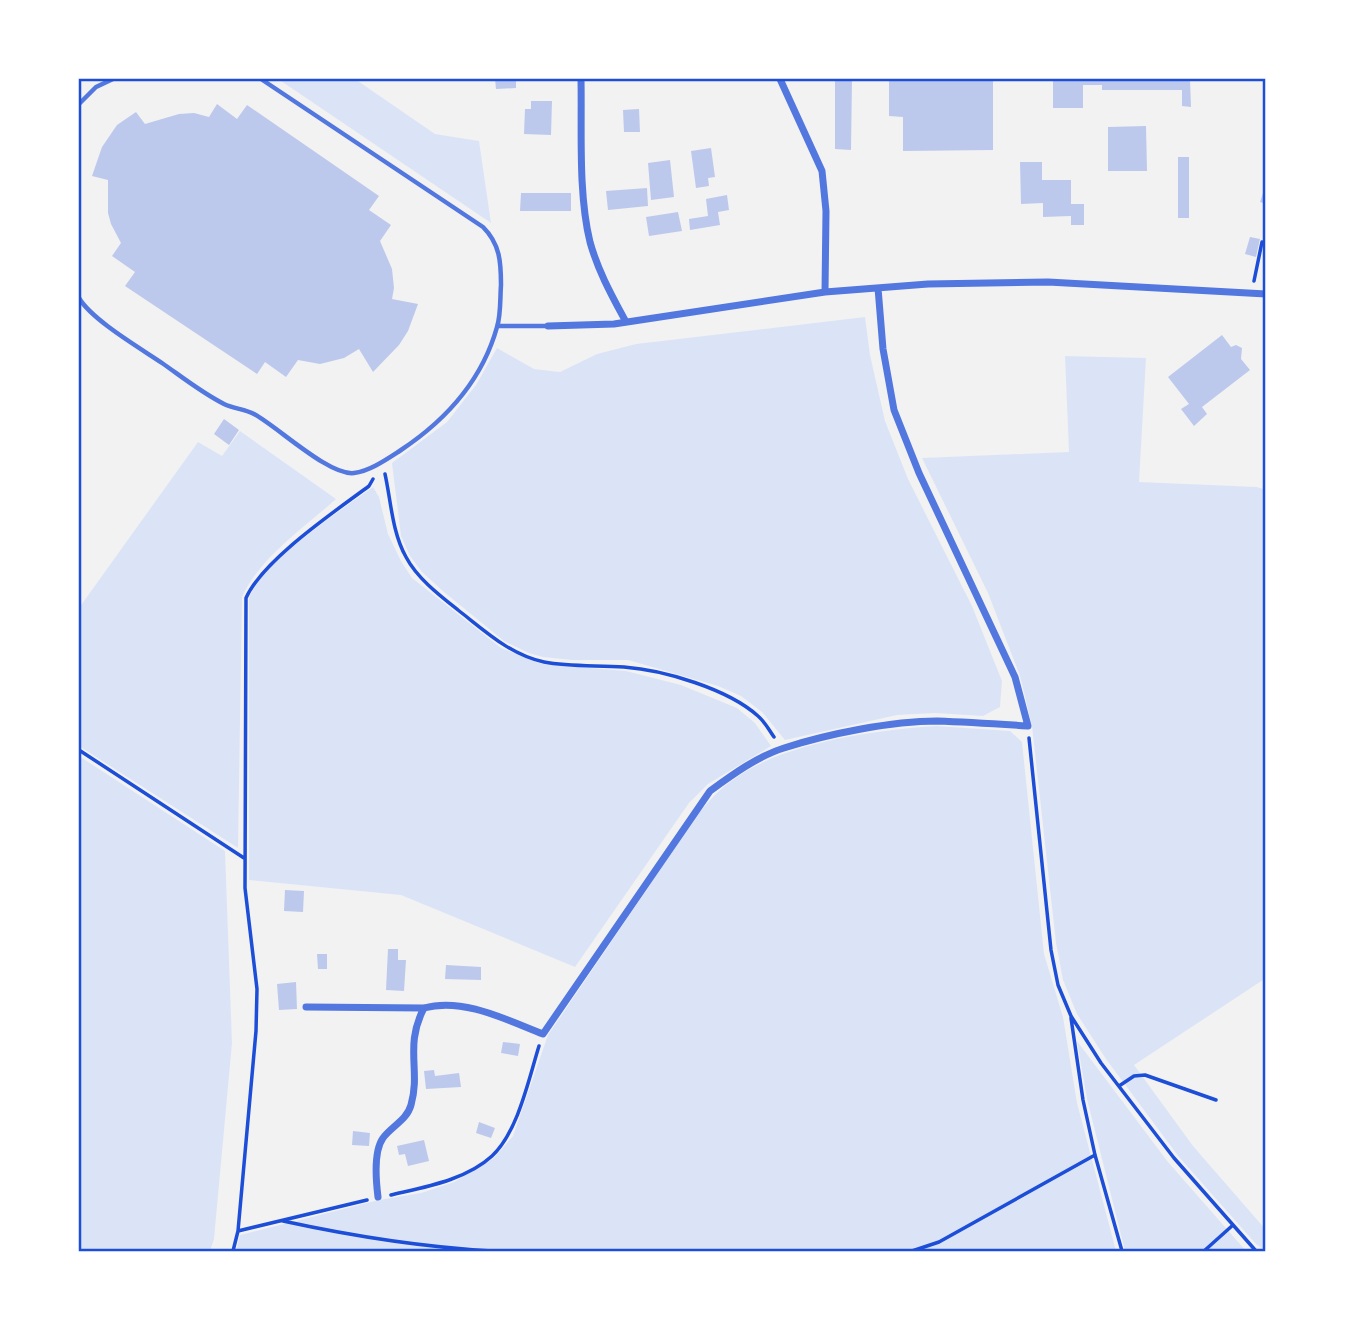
<svg xmlns="http://www.w3.org/2000/svg" width="1345" height="1330" font-family="'Public Sans',sans-serif">
  <style>
    .green { fill: #dbe4f7 }
    .building { fill: #bdc9ec }
    .lines { fill: none; stroke-linecap: round; stroke-linejoin: round }
    .path { stroke: #1d4ed8; stroke-width: 3.5 }
    .service { stroke: #5277de; stroke-width: 4.5 }
    .minor { stroke: #5277de; stroke-width: 7 }
    .neatline { fill: none; stroke: #1d4ed8; stroke-width: 2.5 }
  </style>
  <rect width="100%" height="100%" fill="#f2f2f2"/>
  <path class="green" d="M278 79H355L435 134 479 141 491 223Z
    M865 317 870 355 885 421 908 479 972 606 1002 681 1000 707 983 716 935 713 897 715 785 740 762 712 741 696 718 686 628 660H572L543 657 529 653 504 641 444 592 422 572 410 556 401 536 392 463 447 422 476 385 497 348 534 369 560 372 597 354 636 344Z
    M1065 356 1146 358 1139 482 1257 487 1266 490V978L1134 1065 1193 1146 1266 1230V1251L1256 1244 1179 1157 1106 1059 1077 1014 1063 980 1056 943 1032 726 1020 676 988 593 922 458 1069 452Z
    M240 431 336 499C304 528 261 556 242 597L238 848 79 746V608L198 442 222 456Z
    M373 487 379 497 388 534 401 561 412 578 501 648 542 664 626 671 681 685 737 708 755 723 771 746 708 784 689 803 575 967 401 895 249 880V598C264 561 338 512 373 487Z
    M936 726 1010 731 1022 742 1044 954 1063 1017 1077 1103 1116 1251H236L240 1235 379 1200 421 1193 454 1182 494 1158 513 1136 548 1035 698 814C710 800 721 787 737 777 787 742 876 730 936 726Z
    M79 756 225 851 232 1043 214 1239 210 1251H79Z
    M1077 1041 1168 1162 1246 1251H1125L1087 1099Z"/>
  <path class="building" d="M495 79H516V88L496 89Z
    M835 79H852L851 150 835 149Z
    M889 79H993V150L903 151V117L889 116Z
    M1053 79H1190L1191 107 1182 106V90H1102V85H1083V108H1053Z
    M531 101H552L551 135 524 134 525 109H531Z
    M217 104 237 119 247 105 379 196 369 210 391 225 380 241 392 269 394 288 392 299 418 304 408 331 399 345 373 372 359 349 344 358 320 364 298 360 286 377 265 362 257 374 125 286 135 272 112 256 121 243 111 224 108 213V180L92 176 102 147 117 125 136 112 145 124 179 114 194 113 209 117Z
    M639 109 640 132H624L623 110Z
    M1146 126 1147 171H1108V127Z
    M711 148 715 177 708 178 709 186 696 188 691 151Z
    M1178 157H1189V218H1178Z
    M670 160 674 197 651 200 648 163Z
    M1020 162H1042V180H1071V204H1084V225H1071V216L1043 217V203L1021 204Z
    M1266 184V204L1260 202Z
    M647 188 648 206 608 210 606 191Z
    M521 193H571V211H520Z
    M727 195 729 210 718 212 720 225 690 230 689 219 708 216 706 199Z
    M678 212 682 231 649 236 646 217Z
    M1250 237 1260 239 1256 257 1245 254Z
    M1222 335 1231 347 1236 345 1242 348 1241 359 1250 370 1202 407 1207 414 1194 426 1181 409 1189 404 1168 377Z
    M224 419 239 430 229 445 214 434Z
    M285 890 304 891 303 912 284 911Z
    M388 949H398V960H406L404 991 386 990Z
    M317 954H327V969H318Z
    M446 965 481 967V980L445 979Z
    M296 982 297 1009 279 1010 277 984Z
    M503 1042 520 1044 518 1056 501 1053Z
    M434 1070 435 1076 459 1073 461 1087 426 1089 424 1071Z
    M479 1122 495 1128 491 1138 476 1133Z
    M353 1131 370 1133 369 1146 352 1145Z
    M424 1140 429 1161 408 1166 405 1154 399 1155 397 1146Z"/>
  <g class="lines">
    <path class="path" d="M1254 281 1262 242
      M385 474C391 501 392 532 406 557 417 578 439 595 458 610 484 630 510 655 544 662 570 667 597 665 624 667 664 670 728 689 758 716 765 722 769 730 774 737
      M1029 738 1051 950 1058 985 1071 1016 1101 1063 1174 1158 1256 1251
      M79 750 244 858
      M1071 1018 1083 1100 1095 1155 1122 1251
      M1119 1086 1134 1076 1145 1075 1216 1100
      M391 1195C425 1187 466 1180 492 1156 518 1132 529 1078 539 1046
      M283 1221C352 1236 421 1247 492 1251
      M238 1231 367 1200
      M233 1251 238 1231 256 1031 257 989 245 888 246 598C263 560 334 512 369 486L373 479
      M912 1251 939 1242 1095 1155
      M1204 1251 1233 1225"/>
    <path class="service" d="M79 104 96 87 113 79
      M79 298C92 320 140 348 162 363 182 377 202 393 224 404 234 409 245 409 254 414 278 427 329 476 354 473 370 471 387 459 401 450 446 420 482 381 497 327 501 315 500 298 501 285 501 262 500 244 483 227L261 79
      M498 326H548"/>
    <path class="minor" d="M581 79C582 130 578 193 590 242 598 271 612 296 626 322
      M780 79 822 171 826 211 825 292
      M548 326 614 324 825 292 928 284 1048 282 1266 294
      M306 1007 424 1008
      M378 1197C376 1181 373 1152 383 1138 392 1126 407 1120 411 1105 421 1070 404 1046 424 1008 463 997 507 1020 543 1034L710 791C732 775 758 756 784 748 827 734 892 721 937 721 967 722 998 724 1028 726L1015 677 919 473 894 410 883 349 878 288"/>
  </g>
  <rect width="1345" height="1330" fill="none" stroke="#ffffff" stroke-width="161"/>
  <rect x="80" y="80" width="1184" height="1170" class="neatline"/>
</svg>
